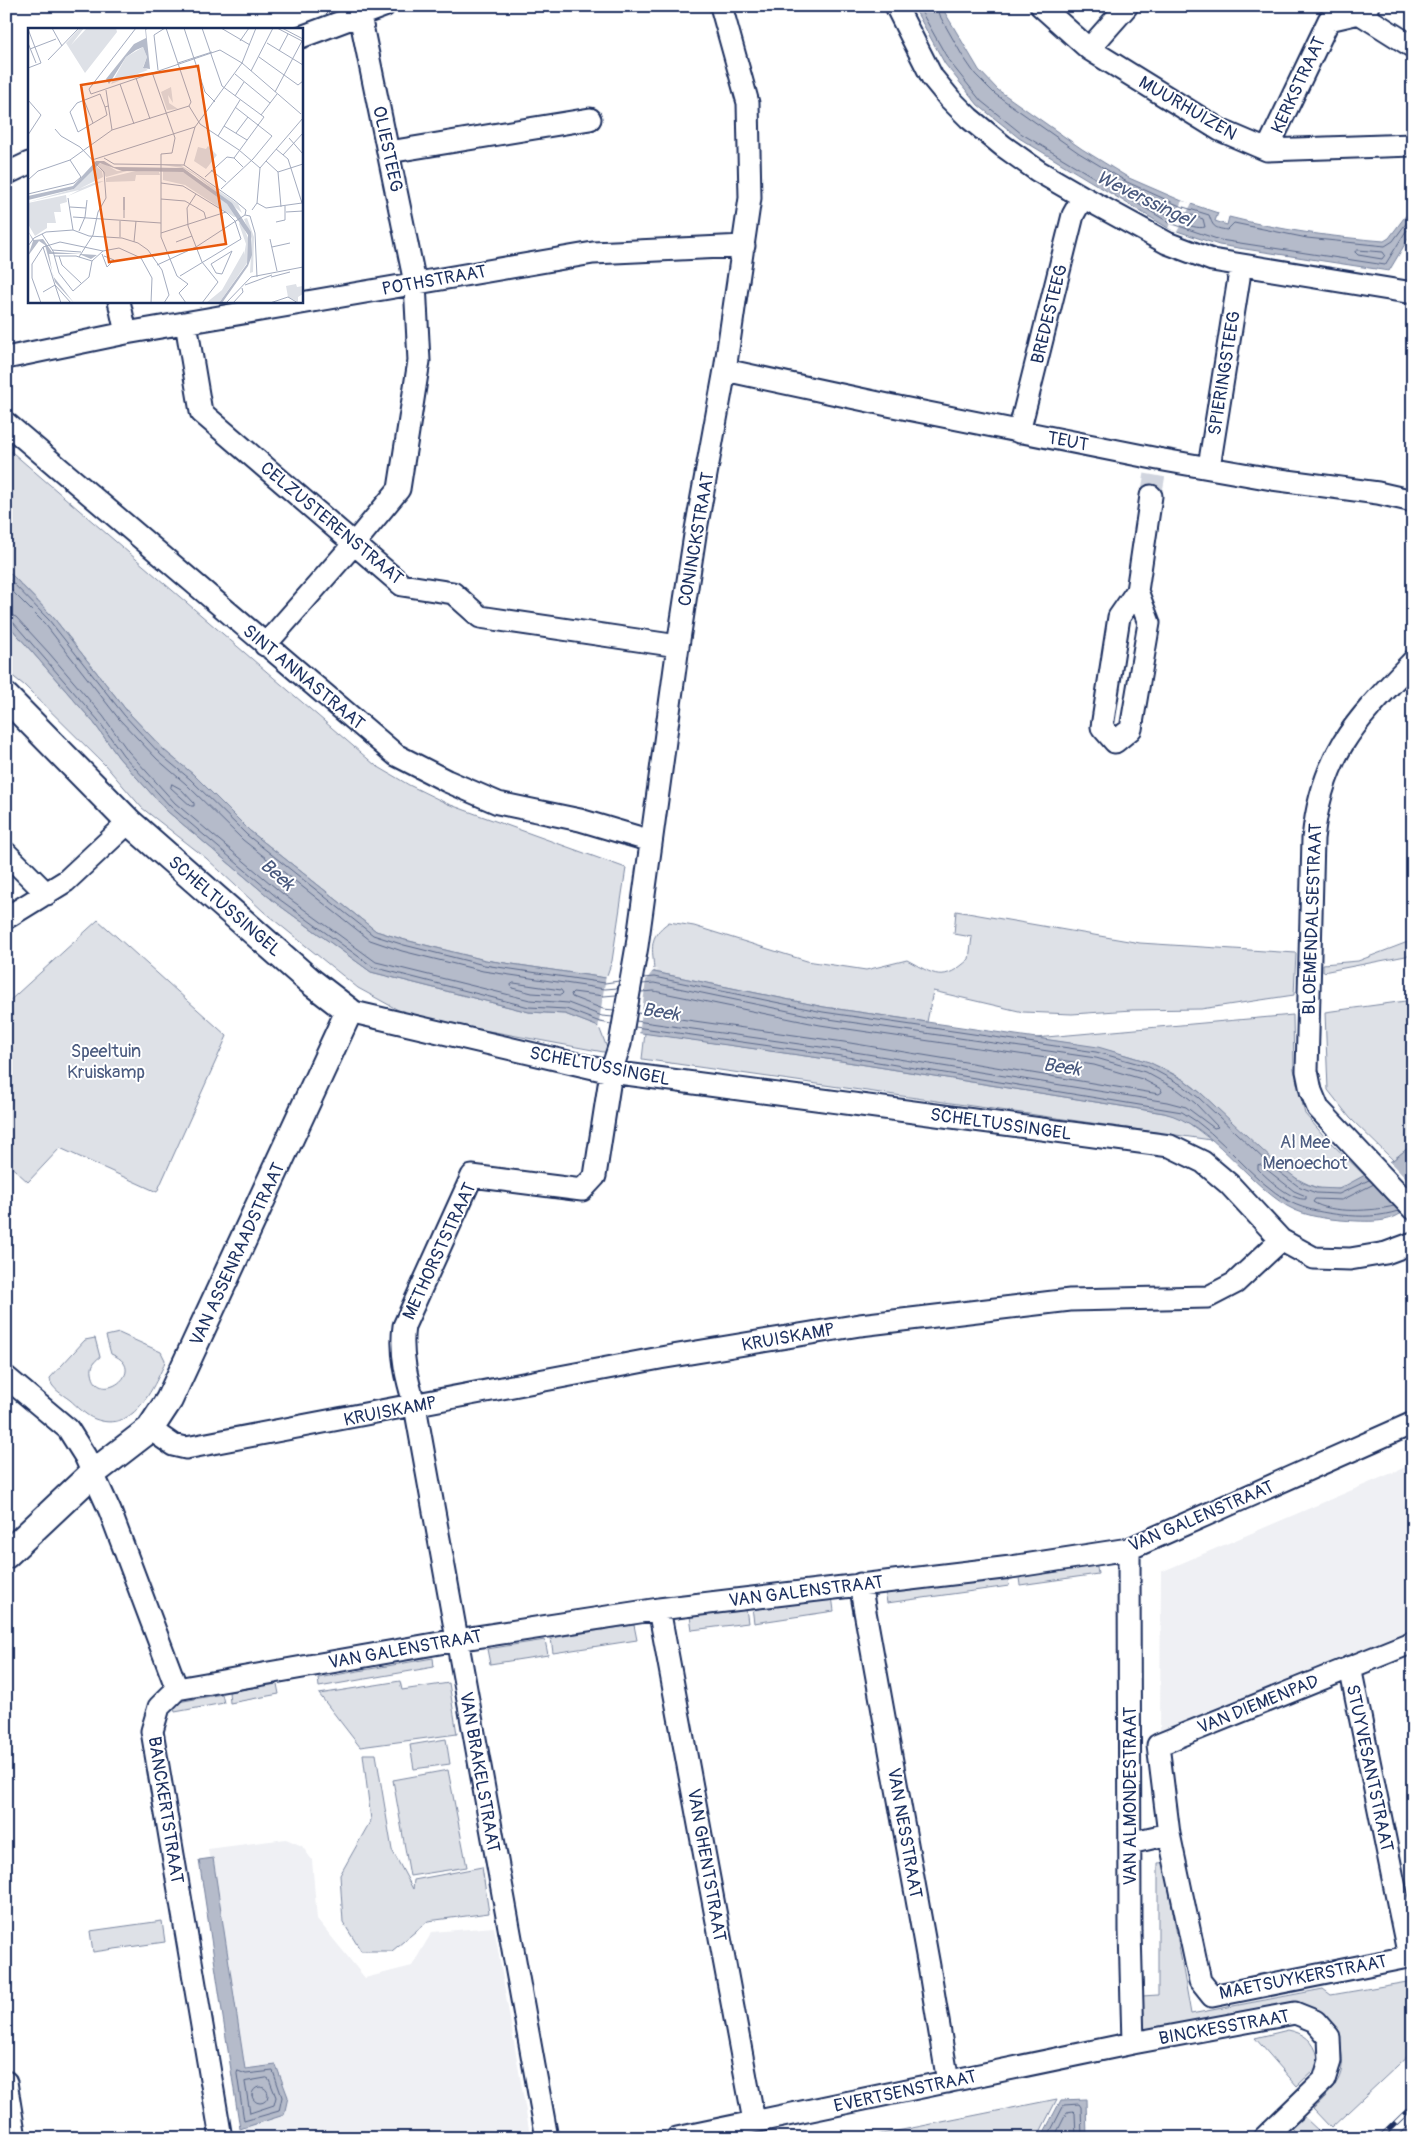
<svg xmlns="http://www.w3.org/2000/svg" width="1419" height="2144" font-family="Pangolin,sans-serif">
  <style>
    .built { fill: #eff0f4 }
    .green { fill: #dee1e7; stroke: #7c88a2 }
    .water { fill: #b5bbca; stroke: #77839f }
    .pier { fill: #fff }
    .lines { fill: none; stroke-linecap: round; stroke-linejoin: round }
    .shore { stroke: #596789; stroke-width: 1 }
    .minor-tunnel { stroke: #d1d5df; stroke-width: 21; stroke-dasharray: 21 11; stroke-linecap: butt }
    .minor-casing { stroke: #1b2f5e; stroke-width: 25 }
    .tertiary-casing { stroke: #1b2f5e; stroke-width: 30 }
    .minor { stroke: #fff; stroke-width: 21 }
    .tertiary { stroke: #fff; stroke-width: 26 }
    .rail-casing { stroke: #1b2f5e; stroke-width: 5.5 }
    .rail { stroke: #fff; stroke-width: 4; stroke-dasharray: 11; stroke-linecap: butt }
    .labels { text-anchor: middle; stroke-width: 4; stroke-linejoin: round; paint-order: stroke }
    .street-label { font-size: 18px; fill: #1b2f5e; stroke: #fff }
    .park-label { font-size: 18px; fill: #4c5c80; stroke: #fff }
    .water-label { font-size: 19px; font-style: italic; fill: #49597e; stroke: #fff }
    .inset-road { fill: none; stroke: #a4acbf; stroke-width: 1 }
    .view { fill: #e8590c; fill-opacity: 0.15; stroke: #e8590c; stroke-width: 2.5 }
    .inset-edge { fill: none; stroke: #1b2f5e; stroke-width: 2.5 }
  </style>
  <rect width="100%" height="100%" fill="#fff"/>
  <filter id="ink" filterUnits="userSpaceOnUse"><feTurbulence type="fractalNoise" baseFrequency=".02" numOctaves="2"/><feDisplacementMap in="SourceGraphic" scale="10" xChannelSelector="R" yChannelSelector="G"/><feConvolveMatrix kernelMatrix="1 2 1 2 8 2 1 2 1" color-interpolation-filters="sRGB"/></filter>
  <g filter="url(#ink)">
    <path class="built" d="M1413 1464V1637L1178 1734 1160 1731 1161 1572Z
      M286 1839 302 1846 312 1860 317 1919 365 1978 412 1966 432 1932 494 1927 529 2129 524 2138H246L208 1849Z"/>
    <path class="green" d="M6 447 375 765 409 785 448 804 626 868 612 961 606 978 485 960 405 940 376 931 250 831 194 775 165 751 127 711 53 617 6 569Z
      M6 622 94 723 119 758 167 811 276 903 371 972 529 1012 565 1014 599 1027 609 1053 424 1019 400 1011 358 988 264 912 206 858 142 808 105 765 24 685 6 671Z
      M956 911 1140 943 1296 953 1294 995 1201 1009 1132 1010 1072 1014 1023 1012 933 991 927 1022 824 1007 654 972C653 947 647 938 669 922L694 926 807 961 866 970 907 960C935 975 943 983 969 959L972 937 954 934Z
      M98 920 227 1036 157 1192 60 1148 28 1182 6 1162V1004Z
      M1413 940V963L1411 955 1323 972V964L1358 961Z
      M1413 1000V1144L1393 1160 1350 1118 1328 1090 1325 1012Z
      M1293 1015 1294 1069 1305 1114 1324 1136 1365 1176C1358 1179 1345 1188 1338 1189 1288 1198 1224 1106 1184 1080 1139 1052 1087 1046 1035 1038Z
      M645 1033 841 1061 1164 1113 1181 1117 1211 1140 642 1059Z
      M119 1333 161 1352 165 1360 164 1365C151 1393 132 1433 95 1419 86 1416 77 1406 70 1400 62 1394 50 1388 50 1378L85 1340 95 1338 100 1357C94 1361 91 1366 92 1373 97 1408 152 1370 111 1354L106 1336Z
      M1096 1560 1098 1574 1020 1585 1018 1571Z
      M1007 1573 1009 1586 887 1603 885 1590Z
      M832 1596 834 1611 754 1623 752 1607Z
      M746 1608 748 1623 692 1630 690 1616Z
      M634 1625 637 1640 553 1653 551 1638Z
      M545 1640 548 1655 490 1664 487 1649Z
      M433 1658 434 1667 319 1687 318 1678Z
      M400 1681 402 1690 449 1683 457 1734 360 1747 319 1694Z
      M277 1684 279 1694 230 1703 229 1692Z
      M222 1694 224 1703 175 1712 173 1703Z
      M446 1739 450 1764 414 1769 410 1745Z
      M363 1754H376L392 1850 413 1889 414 1880 482 1867 489 1913 428 1921 392 1951H361L343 1922 340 1875 371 1820Z
      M448 1770 467 1867 410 1876 393 1780Z
      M1171 1862 1166 1873 1191 2014 1323 1989 1331 1995 1413 1981V2051L1331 2128 1313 2109C1322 2100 1332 2091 1338 2080 1348 2062 1339 2028 1324 2015 1319 2011 1312 2009 1307 2006L1149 2033 1142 2025V1996L1158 1995V1863Z
      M162 1921 165 1942 93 1952 90 1931Z
      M1288 2030C1304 2033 1314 2041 1318 2057L1315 2069 1297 2086 1255 2038Z
      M1057 2099 1037 2138H865L882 2134Z
      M1304 2117 1320 2132V2138H1300L1291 2128Z"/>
    <path class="water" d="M913 6H941L979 70 998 90 1082 149 1129 178 1182 201 1218 213 1215 221 1227 225 1229 217C1280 230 1332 237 1384 241L1389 238 1413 206 1412 234H1411L1389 271 1219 245 1168 228 1019 138 978 105 945 64Z
      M6 569 53 617 127 711 165 751 194 775 250 831 376 931 405 940 485 960 606 978 654 972 824 1007 1098 1047 1149 1062 1184 1080 1202 1094 1275 1162 1301 1182 1317 1188 1339 1189 1393 1160 1413 1144V1204C1395 1221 1382 1222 1357 1221 1335 1220 1307 1218 1287 1206 1245 1181 1213 1125 1164 1113L841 1061 599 1027 565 1014 529 1012 371 972 276 903 167 811 119 758 94 723 6 622Z
      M213 1858 245 2069 276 2065 288 2097 284 2115 240 2129 199 1860Z
      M1086 2099 1087 2138H1041L1061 2100Z"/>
    <path class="pier" d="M1182 201 1192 203 1177 232 1168 228Z
      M654 969 658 970 653 971 646 980 639 1035 598 1029 606 975Z
      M1388 1160 1413 1186V1207L1404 1216 1364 1174Z"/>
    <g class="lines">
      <path class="shore" d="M918 6 949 61 981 101 1022 134 1170 223 1220 240 1385 265 1406 231 1413 229
        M937 6 941 18 962 55 975 74 995 94 1079 153 1127 182 1180 206 1209 215C1213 226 1213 228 1227 230L1234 223 1307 238 1385 246 1393 241 1413 214
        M1157 203 1203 219 1205 227C1192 231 1166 214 1155 207L1154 204Z
        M1358 250 1383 252 1385 255 1382 259 1358 255 1355 252Z
        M6 576 49 620 124 715 161 755 190 779 247 835 373 935 404 945 484 965 605 983 619 981
        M6 585 45 624 119 719 157 759 186 784 243 840 370 940 402 951 483 971 605 989 618 988
        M6 613 16 617 49 653 103 716 128 751 175 803 283 894 376 962 530 1000 568 1003 602 1016 613 1017
        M6 620 12 621 98 720 123 755 171 807 279 899 373 967 529 1007 566 1009 600 1022 611 1024
        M172 784 181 789 194 803V806H191L171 788Z
        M643 978 654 977 823 1012 1096 1052 1147 1066 1182 1085 1199 1098 1271 1166 1298 1186 1316 1193 1339 1194 1369 1180
        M514 983 561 990 563 993 561 995 532 993 512 988 511 985Z
        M614 1010 603 1009 572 997 571 994 573 992 604 996 616 995
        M637 1013 844 1042 1159 1094 1162 1092 1161 1089 1142 1079 1094 1065 820 1025 654 991 641 992
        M636 1021 842 1050 1167 1102 1186 1107 1214 1128 1218 1127 1195 1103 1178 1090 1145 1072 1096 1058 822 1018 654 983 642 984
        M635 1027 841 1056 1182 1112C1223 1135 1249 1179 1290 1202 1306 1210 1325 1213 1342 1215 1362 1217 1379 1217 1398 1211
        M1261 1165 1294 1191 1306 1196V1199C1292 1201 1268 1179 1258 1169V1165Z
        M1374 1184 1342 1200 1315 1199 1313 1202C1331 1214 1374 1211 1394 1206
        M238 2071 246 2074 273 2071 282 2097 279 2111 244 2121 237 2074Z
        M267 2078 269 2079 276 2097 274 2105 250 2113 245 2082Z
        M252 2095a8 8 0 1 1 16 0a8 8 0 1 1-16 0Z
        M1047 2138 1064 2105 1079 2104 1081 2107 1082 2138
        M1054 2138 1067 2112 1073 2111 1075 2113 1076 2138"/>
      <path class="minor-tunnel" d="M1151 496 1155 474"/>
      <g class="minor-casing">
        <path id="minor" d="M896 6 932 77 950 99 969 118 1003 146 1038 171 1083 197 1167 243 1212 260 1413 293
          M1041 6 1089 49 1220 130 1267 150 1413 145
          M1368 6 1359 13 1413 47
          M301 37 384 6
          M1089 49 1127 6
          M1267 150 1329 20 1359 13
          M389 152 590 119
          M6 174 29 163
          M119 301 126 333
          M186 323 201 412 402 585 453 593 480 617 678 646
          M6 358 126 333 593 253 744 246
          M725 370 888 405 1158 459 1272 479 1378 493 1413 501
          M6 423 396 755 447 781 498 803 580 820 651 841
          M1019 432 1073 215 1083 197
          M1209 467 1239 278
          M1137 591 1149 623 1131 729 1115 742 1102 727 1119 617 1137 591 1151 496
          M265 645 353 545 399 489 419 361 415 283 358 6
          M1413 661C1356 721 1322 753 1313 839L1307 1071 1311 1091 1318 1108 1413 1209
          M6 853 47 894
          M6 918 66 881 129 822
          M349 1011 611 1072 1170 1146 1203 1162 1229 1184 1281 1240 1314 1258 1350 1259 1386 1253 1413 1243
          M6 1377 68 1429 85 1456 110 1511 177 1689
          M150 1429 173 1445 186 1448 660 1358 860 1325 1070 1300 1208 1297 1235 1283 1281 1240
          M1129 1549 1130 1931 1133 2043
          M860 1584 929 1966 948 2082
          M659 1609 754 2121
          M1350 1667 1409 1957
          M177 1689 457 1640 659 1609 1011 1567 1129 1549 1413 1423
          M177 1689 159 1707 152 1731 221 2138
          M1169 1834 1158 1745 1413 1642
          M1130 1843 1169 1834 1200 1981 1212 1996 1413 1956
          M6 2082 15 2138
          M547 2138 415 1406C407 1380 400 1353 404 1326L472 1176 582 1190 595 1176 611 1072 620 1044 637 946 678 646 695 535 725 370 750 198 748 103 721 6
          M677 2138 1133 2043 1295 2013 1315 2021 1329 2037 1330 2061 1324 2080 1264 2138"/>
      </g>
      <g class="tertiary-casing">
        <path id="tertiary" d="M6 697 129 822 310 981 349 1011 169 1400 150 1429 93 1473 6 1555"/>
      </g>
      <use href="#minor" class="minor"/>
      <use href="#tertiary" class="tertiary"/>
      <g class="rail-casing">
        <path id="rail" d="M1380 2138 1413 2106
          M1399 2138 1413 2124"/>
      </g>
      <use href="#rail" class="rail"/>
    </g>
  </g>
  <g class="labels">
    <g class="street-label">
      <text transform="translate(1298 85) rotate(-65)" y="6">KERKSTRAAT</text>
      <text transform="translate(1188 108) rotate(30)" y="6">MUURHUIZEN</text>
      <text transform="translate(388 149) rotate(78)" y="6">OLIESTEEG</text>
      <text transform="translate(434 280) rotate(-10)" y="6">POTHSTRAAT</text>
      <text transform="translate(1049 314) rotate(-76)" y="6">BREDESTEEG</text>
      <text transform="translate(1224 373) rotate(-81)" y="6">SPIERINGSTEEG</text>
      <text transform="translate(1068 441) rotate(11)" y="6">TEUT</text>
      <text transform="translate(332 523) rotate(40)" y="6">CELZUSTERENSTRAAT</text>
      <text transform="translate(696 539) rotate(-80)" y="6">CONINCKSTRAAT</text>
      <text transform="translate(304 677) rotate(40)" y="6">SINT ANNASTRAAT</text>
      <text transform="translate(225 906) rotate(41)" y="6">SCHELTUSSINGEL</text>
      <text transform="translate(1312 919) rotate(-88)" y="6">BLOEMENDALSESTRAAT</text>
      <text transform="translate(600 1066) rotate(11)" y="6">SCHELTUSSINGEL</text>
      <text transform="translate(1001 1124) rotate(8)" y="6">SCHELTUSSINGEL</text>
      <text transform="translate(439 1251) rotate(-65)" y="6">METHORSTSTRAAT</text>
      <text transform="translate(237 1254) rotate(-65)" y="6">VAN ASSENRAADSTRAAT</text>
      <text transform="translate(788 1337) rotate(-10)" y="6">KRUISKAMP</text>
      <text transform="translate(390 1411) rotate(-11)" y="6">KRUISKAMP</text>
      <text transform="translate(1201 1516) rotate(-23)" y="6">VAN GALENSTRAAT</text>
      <text transform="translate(806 1591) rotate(-7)" y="6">VAN GALENSTRAAT</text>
      <text transform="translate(405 1649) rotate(-10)" y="6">VAN GALENSTRAAT</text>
      <text transform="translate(1258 1704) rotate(-22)" y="6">VAN DIEMENPAD</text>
      <text transform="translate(1370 1768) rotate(78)" y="6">STUYVESANTSTRAAT</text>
      <text transform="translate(480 1772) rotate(80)" y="6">VAN BRAKELSTRAAT</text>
      <text transform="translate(1130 1796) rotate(-90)" y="6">VAN ALMONDESTRAAT</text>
      <text transform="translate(166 1810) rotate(81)" y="6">BANCKERTSTRAAT</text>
      <text transform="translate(905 1833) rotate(80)" y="6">VAN NESSTRAAT</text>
      <text transform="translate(707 1865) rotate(80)" y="6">VAN GHENTSTRAAT</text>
      <text transform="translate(1303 1977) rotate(-11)" y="6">MAETSUYKERSTRAAT</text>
      <text transform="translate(1224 2027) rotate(-10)" y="6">BINCKESSTRAAT</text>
      <text transform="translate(905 2091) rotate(-12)" y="6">EVERTSENSTRAAT</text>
    </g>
    <g class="park-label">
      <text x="106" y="1057">Speeltuin<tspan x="106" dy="21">Kruiskamp</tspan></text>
      <text x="1305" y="1148">Al Mee<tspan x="1305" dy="21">Menoechot</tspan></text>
    </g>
    <g class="water-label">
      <text transform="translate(1145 198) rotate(26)" y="7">Weverssingel</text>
      <text transform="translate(278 874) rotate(41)" y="7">Beek</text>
      <text transform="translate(661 1011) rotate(8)" y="7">Beek</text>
      <text transform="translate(1062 1066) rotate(8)" y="7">Beek</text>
    </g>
  </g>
  <g transform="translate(28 28)">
    <rect width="275" height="275" fill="#fff"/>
    <path d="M52 0H56L43 17 59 0H88L89 4 57 45 38 15ZM115 19 119 29 115 39 120 42 83 56 98 29ZM143 59 145 75 140 67 141 75 150 81 139 82 133 64ZM180 118 189 127 178 141 166 133 170 119 178 121ZM75 135 89 143H99L78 149 70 136ZM134 137H152L164 144 210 176 214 185 167 147 155 140ZM68 138 74 143 75 149 51 161 68 154 76 153 40 168 51 162 0 174 46 161ZM108 143 131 144 132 147H108L107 153 78 154V150ZM135 143 155 144 164 149 199 176 210 188 206 189 157 157 135 152ZM38 167 39 174 32 176 33 184H26L28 195H19V200L7 208 0 196V175ZM219 190 226 209 225 244 222 245 224 211 216 191ZM213 193 220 210 219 235 191 275H178L194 262 216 223V227L218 216 211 196ZM268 256 269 259 275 258V266L270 269V274L260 269 258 258Z" fill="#dee1e7"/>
    <path d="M117 0H120L118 2 122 41 115 40 119 29 115 19 108 22 98 29 81 56 78 51 106 16 118 10ZM68 133H76L86 139 155 140 204 175 223 204 224 227 220 238 194 275H191L219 236 220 207 199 176 155 144 94 143 72 135 46 161 0 172V168L45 158ZM0 203 6 212 15 211 24 224 69 227 63 231 51 226H21L25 248 46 275 27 254 17 217 11 213 0 228 5 213Z" fill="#b5bbca"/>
    <path class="inset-road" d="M24 0 34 18M108 0 61 61 63 66 192 22M138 0 163 74 161 78 172 96 211 122 232 140M156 0 177 64 187 74M174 0 194 58 236 89 206 130M193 0 222 17M249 0 274 13M254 0 275 11M0 1 13 35 0 40M212 13 221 0M0 15 8 35M239 15 275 37M2 21 28 11M192 22 214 35 273 86M251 23 260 6M231 29 270 57 275 53M20 32 51 0M150 35 184 24M130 42 126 7 137 0M223 43 245 0M124 44 147 110 144 125 133 126V209L149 248 160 256 151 265 158 275M207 46 242 75M108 50 122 91M92 56 106 96M78 62 84 102M247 64 274 13M207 68 216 54M0 72 13 87M56 72 65 95M77 79 79 87 50 104 42 84 49 75 72 66 77 79 80 78M233 87 249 66M196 98 219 112M27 101 33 108 52 119 76 144 78 170 70 184 65 207 51 229M208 105 220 89M0 107 13 87M190 108 212 72M261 110 275 126M248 121 260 131 274 175M255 127 275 105M76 130 86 136 156 137 206 172 218 182 217 187 222 188M64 132 167 99M238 133 250 144M156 137 167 99 214 35 228 0M183 142 198 154M250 144 253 179M250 144 275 136M177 149 199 129 206 130 215 139M0 152 10 143 42 132 84 102 161 78M133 155 155 158 199 185 207 193 213 211 152 248M193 161 225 131 244 108 207 79M0 166 46 155 53 149 42 132M168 166 159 180 160 198 174 234 190 254 174 275M40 170 45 202M133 171 157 173 176 184 178 191M229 175 238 180 274 175M42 179 58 180M96 182V169V190M224 182 229 175 232 140 275 90M258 184 275 183M222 188 227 205 229 249M45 189 133 195M248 194 257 192V178M51 203 57 189 59 172M133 205 198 184M14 206 25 223 31 245 45 263 61 249 64 233M92 209V193M242 211 249 243M106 214 108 193M148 214 164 208M0 218 6 210 18 204 45 202 61 208 94 210 110 215 120 222 134 242 141 267 136 275M15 219 27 257 43 275M244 219 262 215M24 222 53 224M204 223 194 246 188 245 183 236ZM74 226 79 239 86 232 76 228M26 228H48L64 233 75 223M31 228 34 237 53 255M129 237 168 219 217 187M243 249 262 244M217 257 244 247M15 264 27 257 33 275M13 275 4 250V236L15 219 32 214 75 223 91 220 113 230 124 250 123 275M198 275 223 249 275 239M205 275 215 264 214 260M242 275 260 269 270 275"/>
    <path class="view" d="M170 38 198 216 81 234 53 57Z"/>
    <rect width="275" height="275" class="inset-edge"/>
  </g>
  <rect width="1419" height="2144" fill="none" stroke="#fff" stroke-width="25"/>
  <rect x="12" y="12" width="1394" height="2119" fill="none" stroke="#1b2f5e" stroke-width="2" filter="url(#ink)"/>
</svg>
